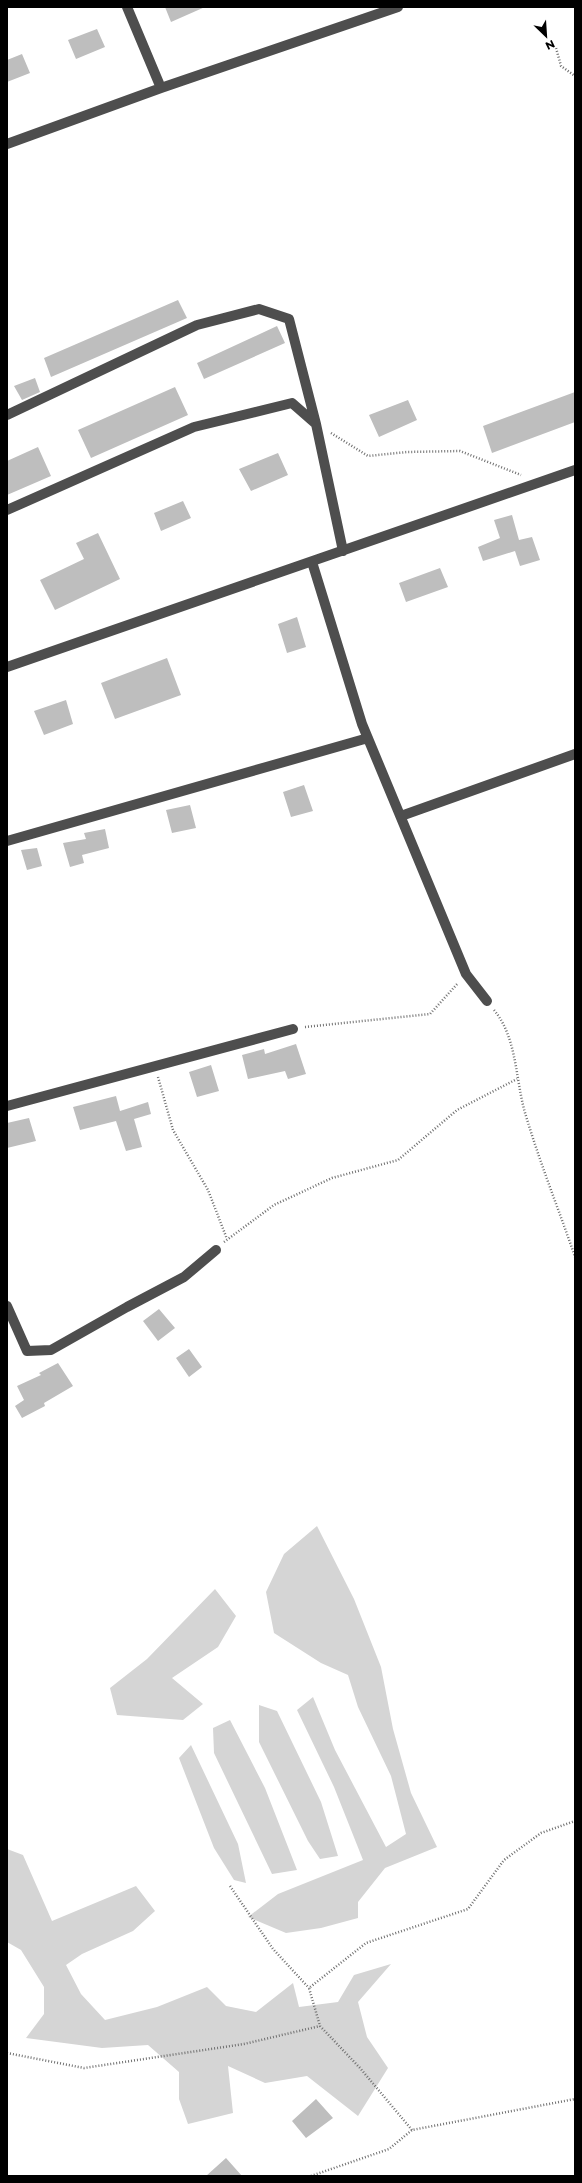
<svg xmlns="http://www.w3.org/2000/svg" width="582" height="2183" font-family="Montserrat,sans-serif">
  <style>
    .green { fill: #d5d5d5 }
    .building { fill: #bebebe }
    .lines { fill: none; stroke-linecap: round; stroke-linejoin: round }
    .path { stroke: #707070; stroke-width: 2.5; stroke-dasharray: 1 2; stroke-linecap: butt }
    .minor { stroke: #4e4e4e; stroke-width: 10 }
  </style>
  <rect width="100%" height="100%" fill="#fff"/>
  <path class="green" d="M317 1526 354 1599 381 1667 393 1729 411 1793 437 1847 385 1868 358 1902V1918L321 1928 286 1933 248 1917 278 1894 363 1860 334 1787 297 1710 313 1697 335 1750 386 1847 406 1834 391 1776 358 1707 348 1675 321 1663 274 1633 266 1592 284 1554Z
    M215 1589 236 1616 218 1647 172 1678 203 1704 183 1720 117 1715 110 1688 147 1659Z
    M259 1705 277 1711 321 1802 338 1856 320 1859 308 1841 259 1742Z
    M230 1720 265 1788 297 1870 272 1874 214 1753 213 1728Z
    M191 1745 238 1844 246 1883 234 1880 214 1848 179 1758Z
    M7 1849 23 1855 52 1921 136 1886 155 1911 133 1931 82 1954 66 1965 81 1994 105 2020 157 2007 207 1987 226 2006 256 2012 293 1983 299 2007 338 2002 354 1975 391 1964 358 2002 367 2037 388 2068 358 2116 307 2076 265 2083 228 2066 233 2113 188 2124 179 2099V2072L148 2045 102 2048 26 2038 44 2014V1987L21 1950 7 1942Z"/>
  <path class="building" d="M165 7H205L171 22Z
    M97 29 105 47 76 59 68 40Z
    M22 54 30 73 7 82V60Z
    M178 300 187 318 51 377 44 358Z
    M277 326 285 343 204 379 197 363Z
    M35 378 40 392 22 400 14 386Z
    M175 387 188 415 91 458 78 430Z
    M575 392V422L492 453 483 426Z
    M408 400 417 420 379 437 369 415Z
    M38 447 51 476 7 495V461Z
    M278 453 288 475 251 491 239 469Z
    M183 501 191 518 161 531 154 513Z
    M512 515 519 540 532 537 540 560 520 566 515 551 483 561 478 547 500 538 494 520Z
    M98 533 120 579 55 610 40 580 84 559 76 543Z
    M440 568 448 587 406 602 399 583Z
    M297 617 306 647 287 653 278 624Z
    M167 658 181 695 115 719 101 683Z
    M66 700 73 724 44 735 34 711Z
    M304 785 313 811 291 817 283 792Z
    M190 805 196 828 172 833 166 810Z
    M105 829 109 848 82 855 84 863 70 867 63 843 86 839 84 833Z
    M37 848 42 866 27 870 21 850Z
    M296 1044 306 1074 288 1079 285 1071 248 1079 242 1055 264 1049 265 1054Z
    M211 1065 219 1091 197 1097 189 1072Z
    M116 1096 120 1111 148 1102 151 1114 134 1119 142 1147 126 1151 116 1121 80 1130 73 1107Z
    M29 1118 36 1141 7 1148V1123Z
    M159 1309 175 1328 158 1341 143 1321Z
    M189 1349 202 1367 189 1377 176 1358Z
    M58 1363 73 1386 44 1403 45 1406 22 1418 15 1406 24 1400 17 1386 41 1375 39 1373Z
    M316 2099 333 2118 306 2138 292 2121Z
    M226 2158 242 2176H206Z"/>
  <g class="lines">
    <path class="path" d="M556 48 561 66 575 76
      M331 433 368 456 407 452 460 451 521 475
      M494 1010C518 1039 515 1081 526 1116 540 1163 559 1210 575 1257
      M305 1027 430 1014 458 983
      M158 1077 173 1130 208 1190 227 1239
      M224 1242 274 1205 332 1178 398 1160 457 1110 517 1079
      M230 1886 273 1949 309 1988
      M7 2053 84 2068 244 2044 320 2026
      M412 2130 360 2068 320 2026 309 1988 366 1943 468 1909 504 1860 541 1833 575 1821
      M311 2176 389 2149 412 2130 575 2099"/>
    <path class="minor" d="M127 7 161 88
      M7 144 161 88 398 7
      M7 415 197 325 259 309 289 319 316 424
      M7 510 194 427 292 403 316 424 343 551
      M312 562 362 724 466 974 487 1001
      M7 667 575 470
      M401 816 575 754
      M7 841 368 738
      M7 1106 293 1029
      M7 1306 27 1351 51 1350 127 1307 184 1277 216 1250"/>
  </g>
  <rect width="582" height="2183" fill="none" stroke="#000000" stroke-width="16"/>
  <g transform="translate(546 36) rotate(155)" stroke="#ffffff" stroke-width="3" paint-order="stroke">
  <path d="M0-3L7 15L0 10L-7 15Z" fill="#000000"/>
  <text y="-6" font-size="11" font-weight="bold" text-anchor="middle" fill="#000000">N</text>
  </g>
</svg>
